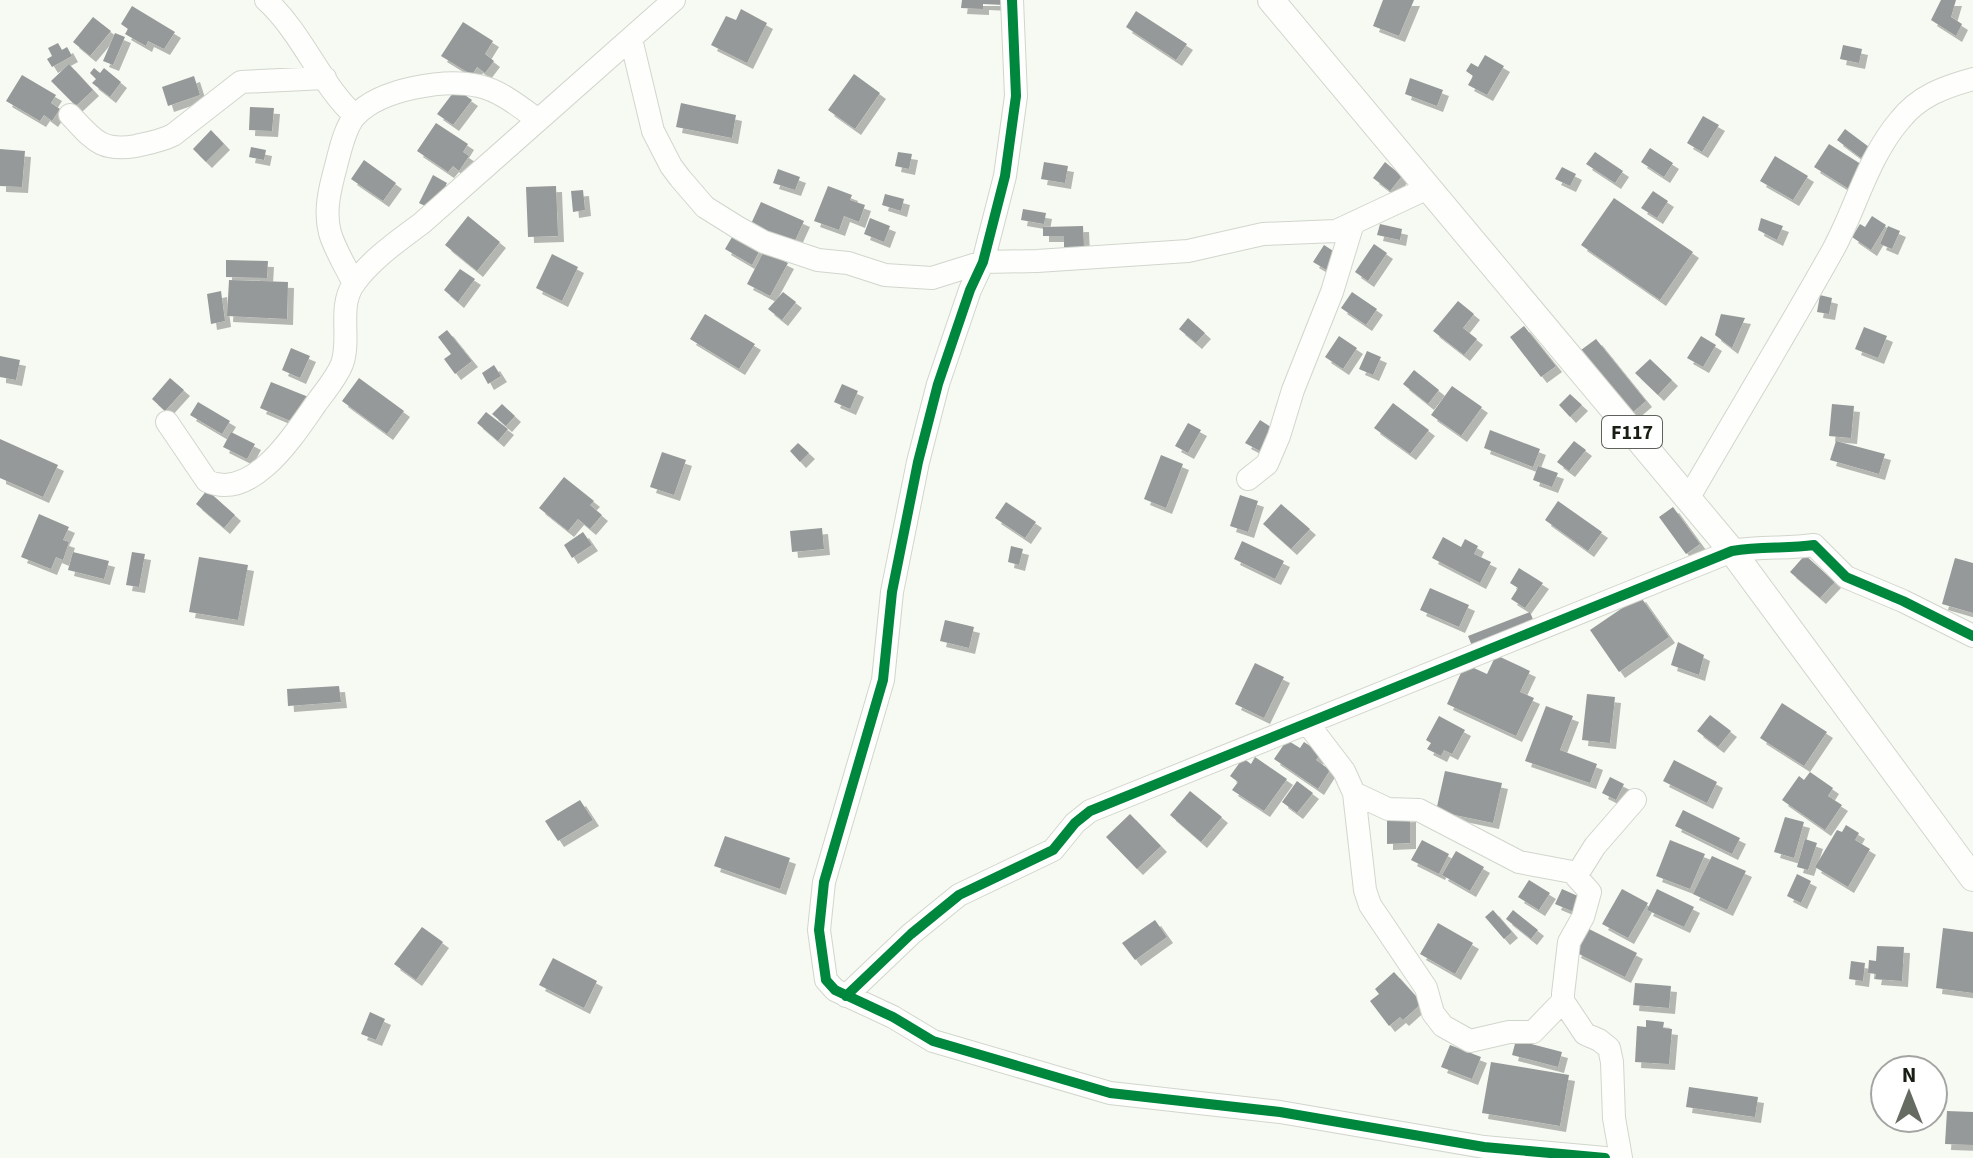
<svg xmlns="http://www.w3.org/2000/svg" width="1973" height="1158" font-family="'Source Sans 3',sans-serif">
  <style>
    .building { fill: #969999; filter: url(#shadow) }
    .lines { fill: none; stroke-linecap: round; stroke-linejoin: round }
    .minor-casing { stroke: #d1d6cd; stroke-width: 24 }
    .major-casing { stroke: #d1d6cd; stroke-width: 28 }
    .minor { stroke: #fefefd; stroke-width: 22 }
    .major { stroke: #fefefd; stroke-width: 26 }
    .cycleway-casing { stroke: #fff; stroke-width: 15 }
    .cycleway { stroke: #00873e; stroke-width: 10 }
    .labels { text-anchor: middle; stroke-width: 8; stroke-linejoin: round; paint-order: stroke }
    .shield { fill: #fff; stroke: #5f625c; stroke-width: 2 }
    .shield-label { font-size: 20px; font-weight: bold; fill: #1a1f16 }
  </style>
  <defs>
    <filter id="shadow"><feDropShadow dx="6" dy="6" stdDeviation="0" flood-color="#0004"/></filter>
  </defs>
  <rect width="100%" height="100%" fill="#f6faf2"/>
  <path class="building" d="M962 0H1005L1004 5 983 4V9L961 8Z
    M1383 0H1414L1399 36 1373 26Z
    M1941 0H1956L1951 17 1962 24 1956 36 1931 20Z
    M132 6 175 32 164 49 148 41 146 46 125 34 128 29 121 24Z
    M741 9 767 23 747 63 711 45 726 16 736 20Z
    M1136 11 1187 44 1176 60 1126 27Z
    M93 17 111 31 90 56 73 42Z
    M463 22 493 41 485 54 494 61 485 73 477 67 472 75 441 56Z
    M115 33 125 37 113 65 103 61Z
    M58 43 62 50 67 47 72 56 52 67 47 59 52 56 48 48Z
    M1843 45 1862 49 1859 63 1840 59Z
    M1485 55 1504 66 1487 95 1468 85 1473 76 1466 71 1471 63 1478 67Z
    M69 64 93 90 76 106 51 81Z
    M94 68 100 73 104 68 121 82 110 97 92 83 96 79 90 73Z
    M854 74 880 93 855 129 828 110Z
    M22 75 56 95 51 103 60 109 52 121 44 115 40 121 6 101Z
    M194 76 200 95 168 106 162 87Z
    M1410 78 1443 90 1437 106 1405 94Z
    M456 89 472 100 453 125 437 114Z
    M681 103 736 115 732 138 676 127Z
    M250 107 274 108 272 131 249 130Z
    M1703 116 1719 125 1702 152 1687 143Z
    M436 123 468 144 463 152 469 156 459 171 453 166 448 172 417 151Z
    M1845 129 1869 147 1861 158 1837 140Z
    M211 130 224 144 206 162 193 149Z
    M1829 144 1864 166 1849 189 1814 167Z
    M251 147 266 150 264 160 249 157Z
    M1650 148 1673 163 1664 177 1641 162Z
    M0 149 25 151 22 187 0 186Z
    M898 152 912 154 909 169 895 166Z
    M1595 152 1623 171 1615 183 1586 164Z
    M1775 156 1808 176 1793 200 1760 181Z
    M364 160 396 183 383 201 351 179Z
    M1044 162 1068 166 1065 183 1041 179Z
    M1385 162 1402 176 1390 191 1373 178Z
    M1562 167 1576 174 1570 186 1555 179Z
    M778 169 800 177 795 190 773 183Z
    M433 175 447 183 433 210 419 203Z
    M556 186 558 236 528 237 526 187Z
    M828 186 852 195 850 200 865 205 859 222 844 216 839 230 814 221Z
    M583 190 585 210 573 212 571 191Z
    M1653 191 1668 201 1657 218 1641 208Z
    M885 194 904 199 901 211 882 205Z
    M1614 198 1693 252 1660 300 1581 245Z
    M761 202 804 221 793 245 750 226Z
    M1023 209 1046 213 1044 224 1021 220Z
    M468 216 500 242 477 271 445 245Z
    M1872 216 1886 225 1871 250 1852 237 1860 224 1865 227Z
    M870 218 890 226 884 242 864 234Z
    M1761 218 1783 226 1777 240 1758 230Z
    M1380 224 1402 229 1400 240 1377 235Z
    M1083 226 1084 247H1064V236H1043V227Z
    M1888 226 1900 231 1892 249 1880 244Z
    M735 232 762 246 752 265 725 249Z
    M1374 244 1387 253 1368 281 1355 272Z
    M1324 245 1341 256 1330 272 1313 262Z
    M764 251 788 263 770 296 747 284Z
    M552 254 578 267 562 301 536 288Z
    M226 260 268 261 267 278 226 277Z
    M460 269 475 279 458 302 444 290Z
    M229 280 288 282 287 319 227 316Z
    M221 291 225 321 211 324 207 294Z
    M783 292 796 302 782 320 768 309Z
    M1352 292 1377 309 1366 325 1341 308Z
    M1820 295 1832 298 1829 314 1817 312Z
    M1458 301 1474 314 1463 328 1477 339 1464 355 1433 331Z
    M705 314 755 344 739 369 690 339Z
    M1721 314 1745 318 1732 348 1715 335Z
    M1188 318 1205 333 1196 343 1179 329Z
    M1524 326 1556 366 1541 377 1510 337Z
    M1864 327 1887 336 1878 358 1855 349Z
    M447 330 472 361 455 374 444 359 451 354 438 337Z
    M1339 336 1357 348 1343 369 1325 357Z
    M1701 336 1716 345 1703 367 1687 358Z
    M1596 339 1646 401 1632 413 1581 350Z
    M291 348 310 356 300 378 282 370Z
    M1367 351 1381 357 1373 375 1359 369Z
    M0 356 20 360 16 380 0 377Z
    M1650 359 1672 380 1658 395 1635 373Z
    M494 365 501 376 488 384 482 373Z
    M1414 370 1439 390 1428 404 1403 384Z
    M170 378 184 390 165 411 152 399Z
    M359 378 404 411 387 434 342 401Z
    M271 382 311 398 300 425 260 408Z
    M842 384 858 391 850 409 834 402Z
    M1452 386 1482 407 1461 436 1431 415Z
    M1570 394 1582 405 1570 417 1559 405Z
    M198 402 230 421 222 434 190 415Z
    M1393 403 1429 430 1410 454 1374 428Z
    M502 404 515 416 506 426 492 414Z
    M1832 404 1854 406 1851 438 1829 436Z
    M486 412 508 429 498 441 477 423Z
    M1260 420 1274 429 1260 451 1245 443Z
    M1188 423 1201 430 1188 453 1175 446Z
    M1490 430 1540 449 1533 467 1484 448Z
    M231 432 255 444 247 459 223 447Z
    M0 439 58 465 43 497 0 478Z
    M1574 441 1586 450 1569 471 1557 462Z
    M1836 441 1885 454 1879 474 1830 460Z
    M798 443 809 453 800 462 790 451Z
    M662 452 686 460 674 495 650 487Z
    M1161 455 1183 464 1166 508 1144 499Z
    M1538 466 1558 473 1552 487 1533 480Z
    M564 477 594 501 590 505 602 515 590 529 578 519 568 531 539 508Z
    M207 490 235 515 224 528 196 504Z
    M1240 495 1258 501 1248 532 1230 526Z
    M1558 501 1602 532 1588 551 1545 520Z
    M1006 502 1036 522 1025 538 995 518Z
    M1281 504 1310 529 1291 549 1263 524Z
    M1673 507 1700 544 1686 554 1659 517Z
    M39 514 69 527 63 540 69 542 63 560 56 557 51 569 21 557Z
    M822 528 824 549 792 552 790 531Z
    M583 532 592 545 572 558 564 545Z
    M1443 537 1461 547 1465 539 1478 546 1474 554 1491 562 1480 583 1432 558Z
    M1242 541 1284 561 1275 579 1234 559Z
    M1011 546 1023 549 1019 565 1008 562Z
    M73 552 109 561 104 579 68 570Z
    M132 552 145 554 139 587 126 585Z
    M1805 555 1835 582 1820 598 1790 572Z
    M199 557 248 565 238 620 189 612Z
    M1955 558 1973 563V613L1942 604Z
    M1519 568 1543 583 1525 608 1511 599 1518 588 1510 583Z
    M1430 588 1469 605 1459 627 1420 610Z
    M1640 596 1669 637 1619 672 1590 630Z
    M1530 612 1536 627 1474 651 1468 636Z
    M945 620 974 627 969 648 940 641Z
    M1678 642 1704 655 1699 675 1671 665Z
    M1496 655 1530 671 1520 692 1534 698 1516 736 1447 704 1465 664 1487 674Z
    M1255 663 1284 677 1264 718 1235 704Z
    M339 686 341 702 288 706 287 689Z
    M1587 694 1615 697 1610 743 1582 740Z
    M1782 703 1827 732 1804 766 1760 738Z
    M1546 706 1573 716 1560 750 1597 764 1590 783 1525 761Z
    M1710 715 1731 731 1718 747 1697 731Z
    M1439 716 1465 730 1452 754 1444 750 1441 756 1427 749 1431 743 1426 740Z
    M1287 740 1300 748 1304 742 1321 753 1316 760 1330 770 1318 789 1274 759Z
    M1255 757 1287 779 1264 811 1232 790 1238 782 1230 776 1243 758 1251 764Z
    M1674 760 1717 782 1707 803 1663 781Z
    M1445 771 1502 783 1493 823 1436 811Z
    M1810 772 1833 788 1828 796 1842 805 1825 830 1782 800 1799 776 1804 780Z
    M1610 777 1624 784 1616 800 1602 793Z
    M1297 781 1313 793 1297 813 1282 802Z
    M1190 791 1222 817 1201 842 1170 815Z
    M580 800 593 820 558 841 545 821Z
    M1683 810 1740 838 1732 854 1675 826Z
    M1130 814 1161 846 1137 869 1106 837Z
    M1410 816V843L1387 844V817Z
    M1785 817 1804 822 1794 858 1774 852Z
    M1846 825 1859 833 1855 840 1870 849 1848 887 1815 867 1837 830 1842 832Z
    M725 836 790 858 780 889 714 866Z
    M1805 839 1817 843 1808 870 1797 867Z
    M1422 840 1449 854 1439 874 1411 860Z
    M1670 840 1705 854 1690 889 1656 876Z
    M1456 851 1484 867 1470 891 1442 875Z
    M1712 856 1746 871 1727 910 1693 894Z
    M1797 874 1811 881 1801 903 1787 896Z
    M1529 880 1550 893 1539 910 1518 897Z
    M1562 889 1580 897 1574 912 1555 904Z
    M1622 889 1648 903 1628 938 1602 924Z
    M1657 889 1694 907 1684 927 1647 910Z
    M1493 910 1512 932 1504 939 1485 917Z
    M1513 910 1538 930 1531 939 1506 919Z
    M1155 920 1167 937 1135 960 1122 943Z
    M1438 923 1473 943 1455 974 1420 954Z
    M422 927 443 942 416 980 394 964Z
    M1587 928 1637 953 1625 977 1575 952Z
    M1943 928 1973 932V993L1936 988Z
    M1877 946 1904 947 1902 981 1875 979 1876 974 1868 973 1869 960 1876 961Z
    M553 958 597 981 584 1008 539 985Z
    M1851 961 1865 963 1863 981 1849 979Z
    M1394 972 1422 1003 1403 1020 1400 1017 1389 1026 1370 1001 1379 994 1375 989Z
    M1635 983 1671 986 1669 1008 1633 1005Z
    M370 1012 385 1019 376 1040 361 1034Z
    M1646 1020 1664 1022 1663 1028 1672 1029 1669 1064 1635 1062 1637 1026 1646 1027Z
    M1516 1040 1562 1052 1558 1067 1512 1055Z
    M1450 1045 1481 1057 1472 1079 1441 1067Z
    M1491 1062 1569 1075 1560 1126 1482 1113Z
    M1689 1087 1758 1097 1755 1117 1686 1107Z
    M1947 1111 1973 1112V1145L1945 1144Z"/>
  <g class="lines">
    <g class="minor-casing">
      <path id="minor" d="M266 0C303 34 320 84 355 116
        M1012 0 1016 96 1005 176 983 262 970 290 938 384 918 462 892 592 883 680 824 882 819 930 826 980 835 990 893 1017 933 1041 1110 1093 1280 1112 1484 1147 1605 1158
        M631 39 653 131 671 166 680 178 705 207 737 227 764 242 818 260 848 263 885 275 932 278 983 262 1037 261 1188 251 1263 234 1336 231 1428 188
        M70 115C93 139 100 152 136 146 149 143 161 141 173 135L241 82 325 78
        M354 284C346 267 335 250 330 233 324 211 330 188 336 166 340 151 345 126 356 115 381 89 445 78 479 86 501 91 520 107 538 120
        M167 422 207 481C252 502 294 435 315 405 324 392 336 379 342 364 351 339 338 308 353 285 370 260 398 241 422 223L674 0
        M1248 479 1267 464 1279 436 1293 390 1332 292 1353 223
        M1688 499C1736 416 1786 334 1833 250 1856 208 1868 157 1900 120 1919 96 1944 87 1973 79
        M1308 724 1344 771 1354 793 1365 890 1370 905 1426 988 1433 1013 1443 1026 1470 1041 1509 1032H1533L1563 1001
        M1354 793 1388 809 1419 810 1519 862 1572 872
        M846 996 911 934 959 895 1053 850 1075 823 1090 811 1732 551C1761 546 1786 549 1814 545L1846 577 1903 601 1973 636
        M1621 1158 1614 1118 1612 1062 1609 1048 1599 1040 1585 1034 1563 1001V994L1569 942 1583 917 1590 892 1572 872 1578 873 1595 846 1635 800"/>
    </g>
    <g class="major-casing">
      <path id="major" d="M1271 0 1732 551 1973 878"/>
    </g>
    <use href="#minor" class="minor"/>
    <use href="#major" class="major"/>
    <g class="cycleway-casing">
      <path id="cycleway" d="M1012 0 1016 96 1005 176 983 262 970 290 938 384 918 462 892 592 883 680 824 882 819 930 826 980 835 990 893 1017 933 1041 1110 1093 1280 1112 1484 1147 1605 1158
        M846 996 911 934 959 895 1053 850 1075 823 1090 811 1732 551C1761 546 1786 549 1814 545L1846 577 1903 601 1973 636"/>
    </g>
    <use href="#cycleway" class="cycleway"/>
  </g>
  <g class="labels">
    <rect class="shield" x="1602" y="416" width="60" height="32" rx="6"/>
    <g class="shield-label">
      <text x="1632" y="439">F117</text>
    </g>
  </g>
  <g transform="translate(1909 1094)"><circle r="38" fill="#ffffff" stroke="#a3a5a2" stroke-width="2"/>
  <path d="M0-6L14 30L0 20L-14 30Z" fill="#676c63"/>
  <text y="-12" font-size="22" font-weight="bold" text-anchor="middle" fill="#1a1f16">N</text>
  </g>
</svg>
